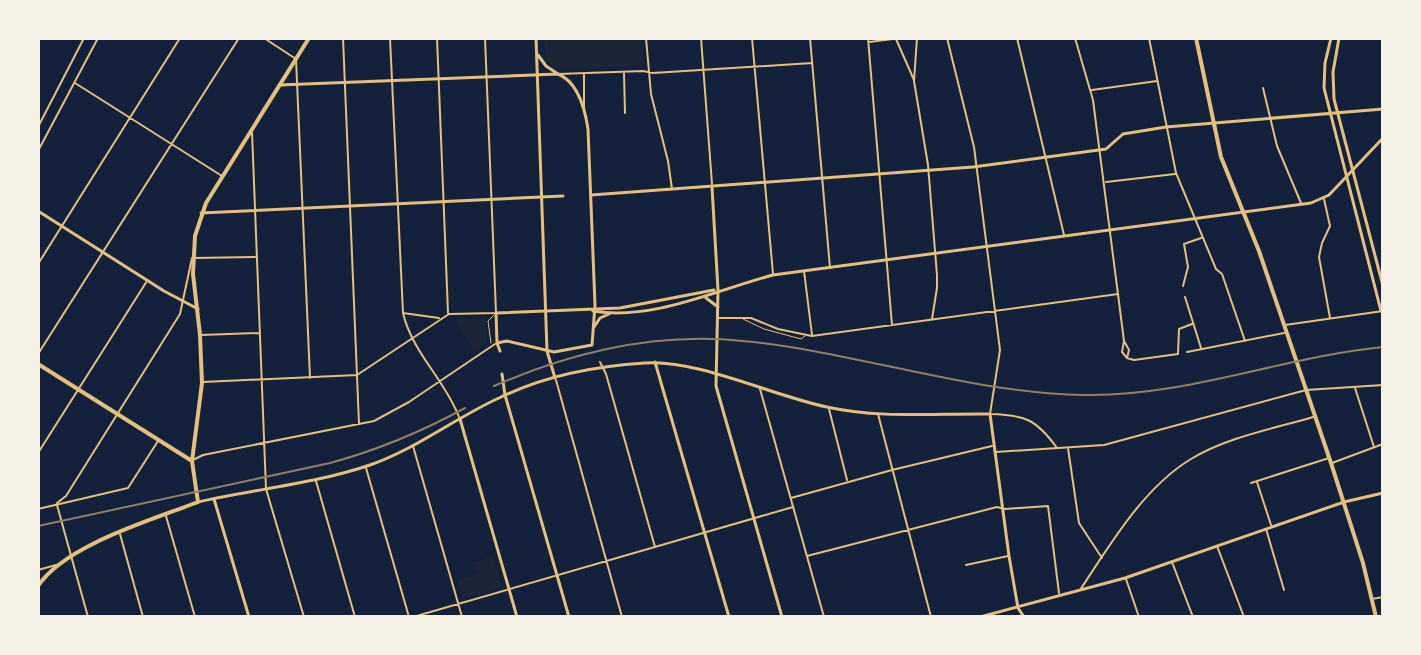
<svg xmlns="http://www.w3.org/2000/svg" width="1421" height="655" font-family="Poppins,sans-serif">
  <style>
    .green { fill: #1d2539 }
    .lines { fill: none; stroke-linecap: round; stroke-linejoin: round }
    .service { stroke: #e5c07b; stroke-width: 1 }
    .minor { stroke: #e5c07b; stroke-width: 2 }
    .tertiary { stroke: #e5c07b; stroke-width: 3 }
    .secondary { stroke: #e5c07b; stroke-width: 3 }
    .primary { stroke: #e5c07b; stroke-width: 4 }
    .rail { stroke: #918062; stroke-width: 2 }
  </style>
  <rect width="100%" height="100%" fill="#14213d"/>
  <path class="green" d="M544 38H641L643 62 640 66 564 69 553 67 547 61Z
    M486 319 487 342 474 351 455 320Z
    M493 557 503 587 463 599 457 580 477 574 474 562Z"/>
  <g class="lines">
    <path class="service" d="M743 319 764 329 801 339 805 336
      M491 343 488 321 494 315"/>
    <path class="minor" d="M264 38 296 59 310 378
      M343 38 359 424
      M390 38 403 313C412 352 445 380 459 417
      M437 38 448 313
      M646 38 651 94 668 161 672 189
      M701 38 712 184
      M752 38 773 274
      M810 38 830 268
      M868 38 892 325
      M917 38 914 81 928 165 937 275V288L932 319
      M947 38 974 147 1000 350 990 414C1025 415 1036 419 1057 448
      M1017 38 1064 235
      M1075 38 1093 100 1124 341 1122 352 1127 358 1129 350 1124 341
      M1149 38 1176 173 1216 269 1222 274 1245 341
      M896 39 914 80
      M869 42 901 38
      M624 73 625 113
      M558 74 643 71 653 73 812 63
      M584 74V108
      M75 83 222 176
      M1263 88 1277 146 1301 203
      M1092 90 1157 81
      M38 127 84 38
      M252 132 266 489 304 617
      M38 151 98 38
      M1106 182 1175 174
      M1324 199 1330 226 1322 243 1319 257 1330 318
      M38 264 180 38
      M804 271 812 335
      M1183 286 1188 267 1184 244 1201 238
      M1185 297 1201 348
      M403 313 439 318
      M449 314 496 313 485 38
      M719 318H751L778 329 812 336 1118 294
      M1285 325 1383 311
      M201 335 259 333
      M1187 352 1284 333
      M38 354 239 38
      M1127 358 1134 360 1178 354 1179 329 1192 324
      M600 362 606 374 655 547
      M556 380 622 617
      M203 382 357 375 449 314
      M1355 388 1374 447
      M760 389 824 617
      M829 409 847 480
      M878 414 931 617
      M413 446 462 617
      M1068 448 1079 523 1102 558
      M996 452 1104 445 1306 390 1383 385
      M38 453 147 281
      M193 460 203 455 374 421 409 402 495 344
      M1332 463 1383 444
      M366 468 409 617
      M316 481 355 617
      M1257 482 1271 525
      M1251 483 1329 458
      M791 498 892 470 992 446
      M57 503 66 496 180 314 192 258 255 257
      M57 505 88 617
      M38 509 128 488 158 441
      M166 516 195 617
      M1266 529 1284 590
      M120 534 143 617
      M1217 546 1244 617
      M807 556 997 507 1005 509 1048 506 1059 593
      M1172 562 1193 617
      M966 565 1008 556
      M38 570 56 565
      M1126 579 1139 617
      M1080 590C1110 545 1143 488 1191 459 1227 437 1273 429 1313 417
      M1372 599 1383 597
      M413 617 793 507"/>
    <path class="tertiary" d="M1331 38 1325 63 1324 88 1381 311
      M1339 38 1333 72 1334 99 1383 286
      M279 85 558 74C578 82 585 109 588 129L595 305 592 345 554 352 507 341 497 343
      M712 187 718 290 716 386 782 617
      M591 195 973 167 1106 149 1123 134 1166 127 1383 109
      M38 211 164 291 198 309
      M201 213 563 196
      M706 298 718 307
      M593 311C653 321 716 290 773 275L1311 203 1329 195 1383 138
      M594 327 600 318 609 314
      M500 351 497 343 496 313 620 308 714 290
      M655 362 729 617
      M502 374 505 395 569 617
      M460 419 517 617
      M214 499 249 617
      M980 617 1125 578 1344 502 1383 493"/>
    <path class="secondary" d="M536 38 547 351 555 378
      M538 55 546 66 558 74
      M198 502C255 489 314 484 370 465 416 449 455 418 499 398 544 376 596 366 645 363 697 359 773 396 827 407 881 419 935 413 990 414L1009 556 1018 608 1024 617"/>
    <path class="primary" d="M1196 38 1221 157 1259 251 1331 463 1363 563 1376 617
      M38 364 192 461
      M38 586C65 545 152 520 198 502L192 461 202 383 200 335 193 274 195 236 206 203 309 38"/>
    <path class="rail" d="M494 386C572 352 657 332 743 341 857 352 968 393 1084 395 1186 397 1282 357 1383 347
      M38 526 330 463C378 450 421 432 465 408"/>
  </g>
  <rect width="1421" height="655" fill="none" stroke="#f6f1e7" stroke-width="80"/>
</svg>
